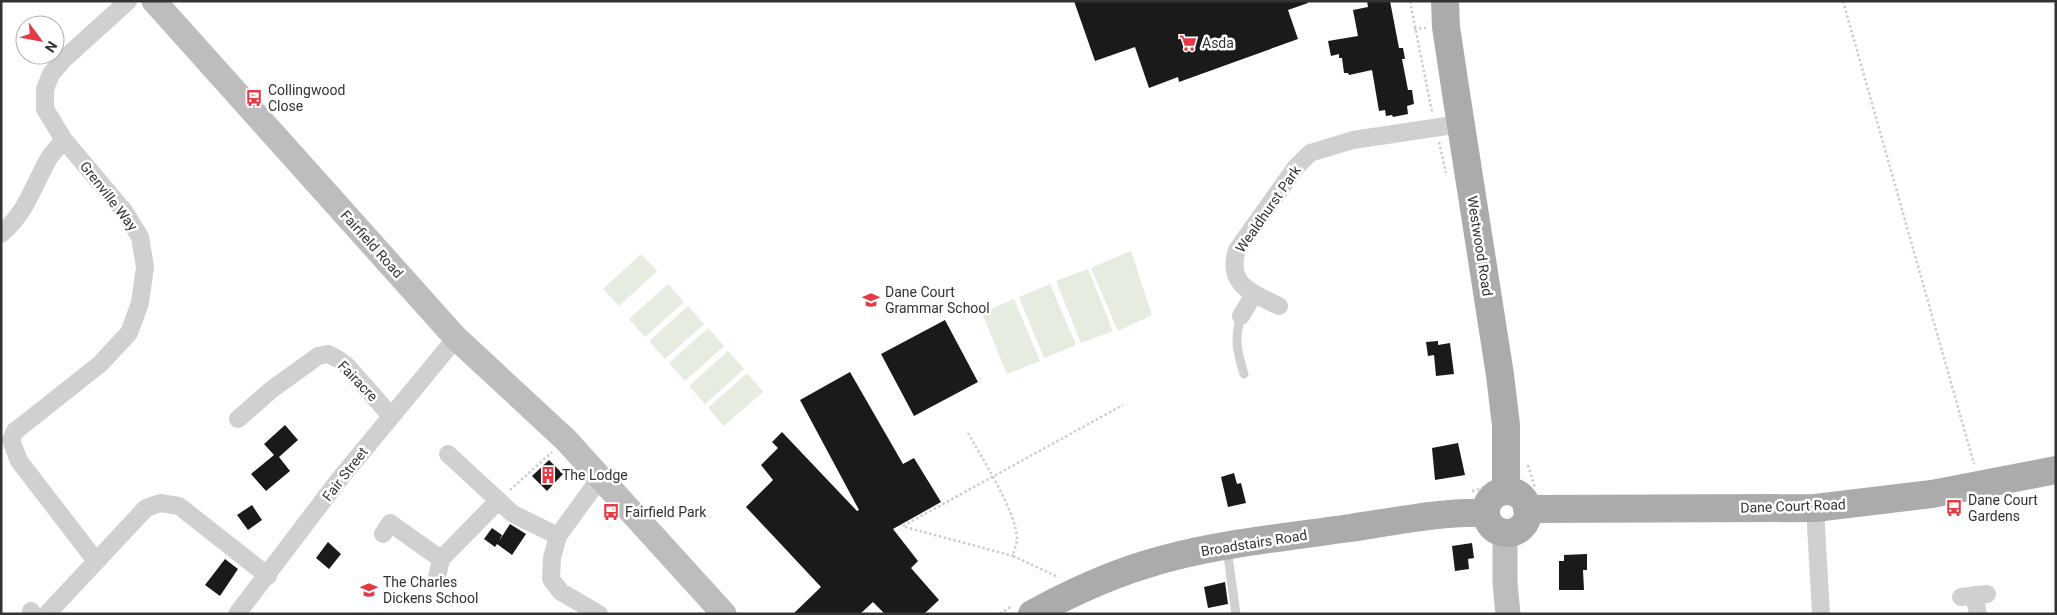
<svg xmlns="http://www.w3.org/2000/svg" width="2057" height="615" font-family="Roboto,sans-serif">
  <style>
    .green { fill: #e6ecdf }
    .building { fill: #1a1a1a }
    .lines { fill: none; stroke-linecap: round; stroke-linejoin: round }
    .path { stroke: #cdcdcd; stroke-width: 2.5; stroke-dasharray: 2.5 2.5; stroke-linecap: butt }
    .lane { stroke: #d0d0d0; stroke-width: 9 }
    .street { stroke: #d0d0d0; stroke-width: 18 }
    .secondary { stroke: #bdbdbd; stroke-width: 25 }
    .primary { stroke: #ababab; stroke-width: 28 }
    .labels { text-anchor: middle; stroke-width: 5; stroke-linejoin: round; paint-order: stroke }
    .poi-label { font-size: 14px; fill: #333; stroke: #fff; text-anchor: start }
    .street-label { font-size: 14px; fill: #333; stroke: #fff }
  </style>
  <rect width="100%" height="100%" fill="#fff"/>
  <path class="green" d="M1131 251 1152 315 1118 331 1091 268Z
    M641 254 657 271 619 306 603 289Z
    M1088 269 1113 331 1081 343 1056 281Z
    M668 284 684 302 645 337 629 319Z
    M1050 284 1076 345 1044 358 1019 297Z
    M1014 299 1040 361 1007 374 982 313Z
    M688 306 704 324 665 359 649 341Z
    M708 328 724 346 685 381 669 363Z
    M728 351 744 369 705 404 689 386Z
    M747 373 763 392 724 426 708 408Z"/>
  <path class="building" d="M1074 1H1308V3L1288 10 1298 39 1179 82 1178 77 1149 88 1135 47 1095 61Z
    M1367 1H1390L1399 48H1403L1405 59H1402L1408 90H1412L1414 104 1407 106 1408 114 1393 117 1392 115 1386 116 1385 110 1379 111 1372 70 1349 75 1348 73H1344L1342 58H1339V54L1331 56 1328 41 1358 36 1353 10 1368 7Z
    M945 320 978 382 914 416 881 354Z
    M1438 341V345L1450 343 1454 374 1436 376 1434 355 1428 356 1426 342Z
    M850 372 903 464 914 458 941 502 893 529 918 561 911 568 939 600 924 614H885L873 602 860 614H793L821 587 746 507 773 480 761 465 778 448 772 442 782 432 857 511 859 510 800 400Z
    M285 425 298 440 279 457 290 471 266 491 251 474 274 455 264 444Z
    M1458 443 1465 475 1435 480 1432 448Z
    M549 460 563 474 547 491 532 476Z
    M1234 473 1237 484 1241 483 1246 503 1228 507 1221 477Z
    M252 505 262 520 248 530 237 515Z
    M510 524 526 534 512 555 497 544 495 547 484 539 492 528 502 535 499 541Z
    M328 542 341 554 329 569 316 558Z
    M1472 543 1474 558 1468 559 1469 569 1455 571 1452 546Z
    M1587 554V570H1583L1584 590H1559V561H1564V555Z
    M225 559 238 569 220 596 205 585Z
    M1225 582 1228 604 1208 608 1204 587Z"/>
  <g class="lines">
    <path class="path" d="M1410 1 1432 112
      M1843 1 1974 464
      M1414 29 1426 28
      M1439 142 1446 173
      M968 433C981 456 1018 515 1017 540 1016 545 1014 551 1013 556L1058 577
      M1528 465 1535 488
      M510 490 552 452
      M1472 491 1486 487
      M903 526 1123 405
      M905 527 1013 556
      M1000 614 1012 606"/>
    <path class="lane" d="M1241 316C1234 339 1237 351 1244 374
      M1227 549 1236 614"/>
    <path class="street" d="M1 234C27 212 33 186 49 158 53 152 59 146 64 140
      M1279 306C1252 293 1226 285 1237 250L1296 167 1310 153 1353 140 1460 124
      M1241 316 1254 294
      M238 419 271 390 318 356 328 354 338 359 347 366 391 416
      M448 454 513 514 558 536
      M1815 508 1821 614
      M383 534 390 523 441 559
      M96 561 19 461 11 440 15 431 23 425 100 364 129 333 140 303 145 267 140 237 124 211 64 140 45 109V89L51 74 64 59 128 1
      M437 578 441 559 498 501
      M1974 595 1978 614
      M1961 597 1987 594
      M31 611 33 614
      M47 614 146 508 160 503 179 506 268 576
      M237 614 338 481 456 338
      M599 614 561 592 551 579 552 558 558 536 600 478"/>
    <path class="secondary" d="M154 1 456 338 566 440 724 614
      M1505 532V583L1508 614"/>
    <path class="primary" d="M1445 1 1446 27 1455 87 1500 375 1506 425V491
      M1486 512a21 21 0 1 1 42 0a21 21 0 1 1-42 0Z
      M1527 509 1815 508 1932 494 2056 470
      M1032 614C1067 595 1105 577 1144 565 1210 544 1281 538 1350 528 1391 522 1444 511 1486 513"/>
  </g>
  <defs>
    <g id="supermarket-bare" transform="scale(1.35)"><path d="M-6-5.5h2.5l.6 2H6L4.5 2H-2.5L-4.4-4H-6ZM-1.5 3.2a1.3 1.3 0 1 0 .1 0ZM3 3.2a1.3 1.3 0 1 0 .1 0Z" fill="#e63946" stroke="#fff" stroke-width="2.5" paint-order="stroke"/></g>
    <g id="bus-bare" transform="scale(1.35)"><path d="M-5-6H5V4H4V6H2V4H-2V6H-4V4H-5ZM-3.5-4V0h7V-4ZM-3.5 1.2v1.5H-2V1.2ZM2 1.2v1.5H3.5V1.2Z" fill="#e63946" stroke="#fff" stroke-width="2.5" paint-order="stroke"/></g>
    <g id="school-bare" transform="scale(1.35)"><path d="M0-5L7-2L0 1L-7-2ZM-4 1L0 2.5L4 1V4Q0 6-4 4Z" fill="#e63946" stroke="#fff" stroke-width="2.5" paint-order="stroke"/></g>
    <g id="building-bare" transform="scale(1.35)"><path d="M-4-6H4V6H1V3H-1V6H-4ZM-2.5-4.3h1.7v1.8h-1.7ZM.8-4.3h1.7v1.8H.8ZM-2.5-1h1.7V.8h-1.7ZM.8-1h1.7V.8H.8Z" fill="#e63946" stroke="#fff" stroke-width="2.5" paint-order="stroke"/></g>
  </defs>
  <g fill-rule="evenodd">
    <use href="#supermarket-bare" x="1188" y="43"/>
    <use href="#bus-bare" x="254" y="98"/>
    <use href="#school-bare" x="871" y="300"/>
    <use href="#building-bare" x="548" y="475"/>
    <use href="#bus-bare" x="1954" y="508"/>
    <use href="#bus-bare" x="611" y="512"/>
    <use href="#school-bare" x="369" y="590"/>
  </g>
  <g class="labels">
    <g class="poi-label">
      <text x="1202" y="48">Asda</text>
      <text x="268" y="95">Collingwood<tspan x="268" dy="16">Close</tspan></text>
      <text x="885" y="297">Dane Court<tspan x="885" dy="16">Grammar School</tspan></text>
      <text x="562" y="480">The Lodge</text>
      <text x="1968" y="505">Dane Court<tspan x="1968" dy="16">Gardens</tspan></text>
      <text x="625" y="517">Fairfield Park</text>
      <text x="383" y="587">The Charles<tspan x="383" dy="16">Dickens School</tspan></text>
    </g>
    <g class="street-label">
      <text transform="translate(109 196) rotate(52)" y="5">Grenville Way</text>
      <text transform="translate(1268 209) rotate(-55)" y="5">Wealdhurst Park</text>
      <text transform="translate(372 244) rotate(48)" y="5">Fairfield Road</text>
      <text transform="translate(1480 246) rotate(81)" y="5">Westwood Road</text>
      <text transform="translate(358 381) rotate(46)" y="5">Fairacre</text>
      <text transform="translate(345 474) rotate(-52)" y="5">Fair Street</text>
      <text transform="translate(1793 506) rotate(-2)" y="5">Dane Court Road</text>
      <text transform="translate(1254 543) rotate(-9)" y="5">Broadstairs Road</text>
    </g>
  </g>
  <rect width="2057" height="615" fill="none" stroke="#333333" stroke-width="5"/>
  <g transform="translate(40 40) rotate(122)"><circle r="24" fill="#ffffff" stroke="#adadad"/>
  <path d="M0-4L9 19L0 12L-9 19Z" fill="#e63946"/>
  <text y="-8" font-size="14" font-weight="bold" text-anchor="middle" fill="#333333">N</text>
  </g>
</svg>
